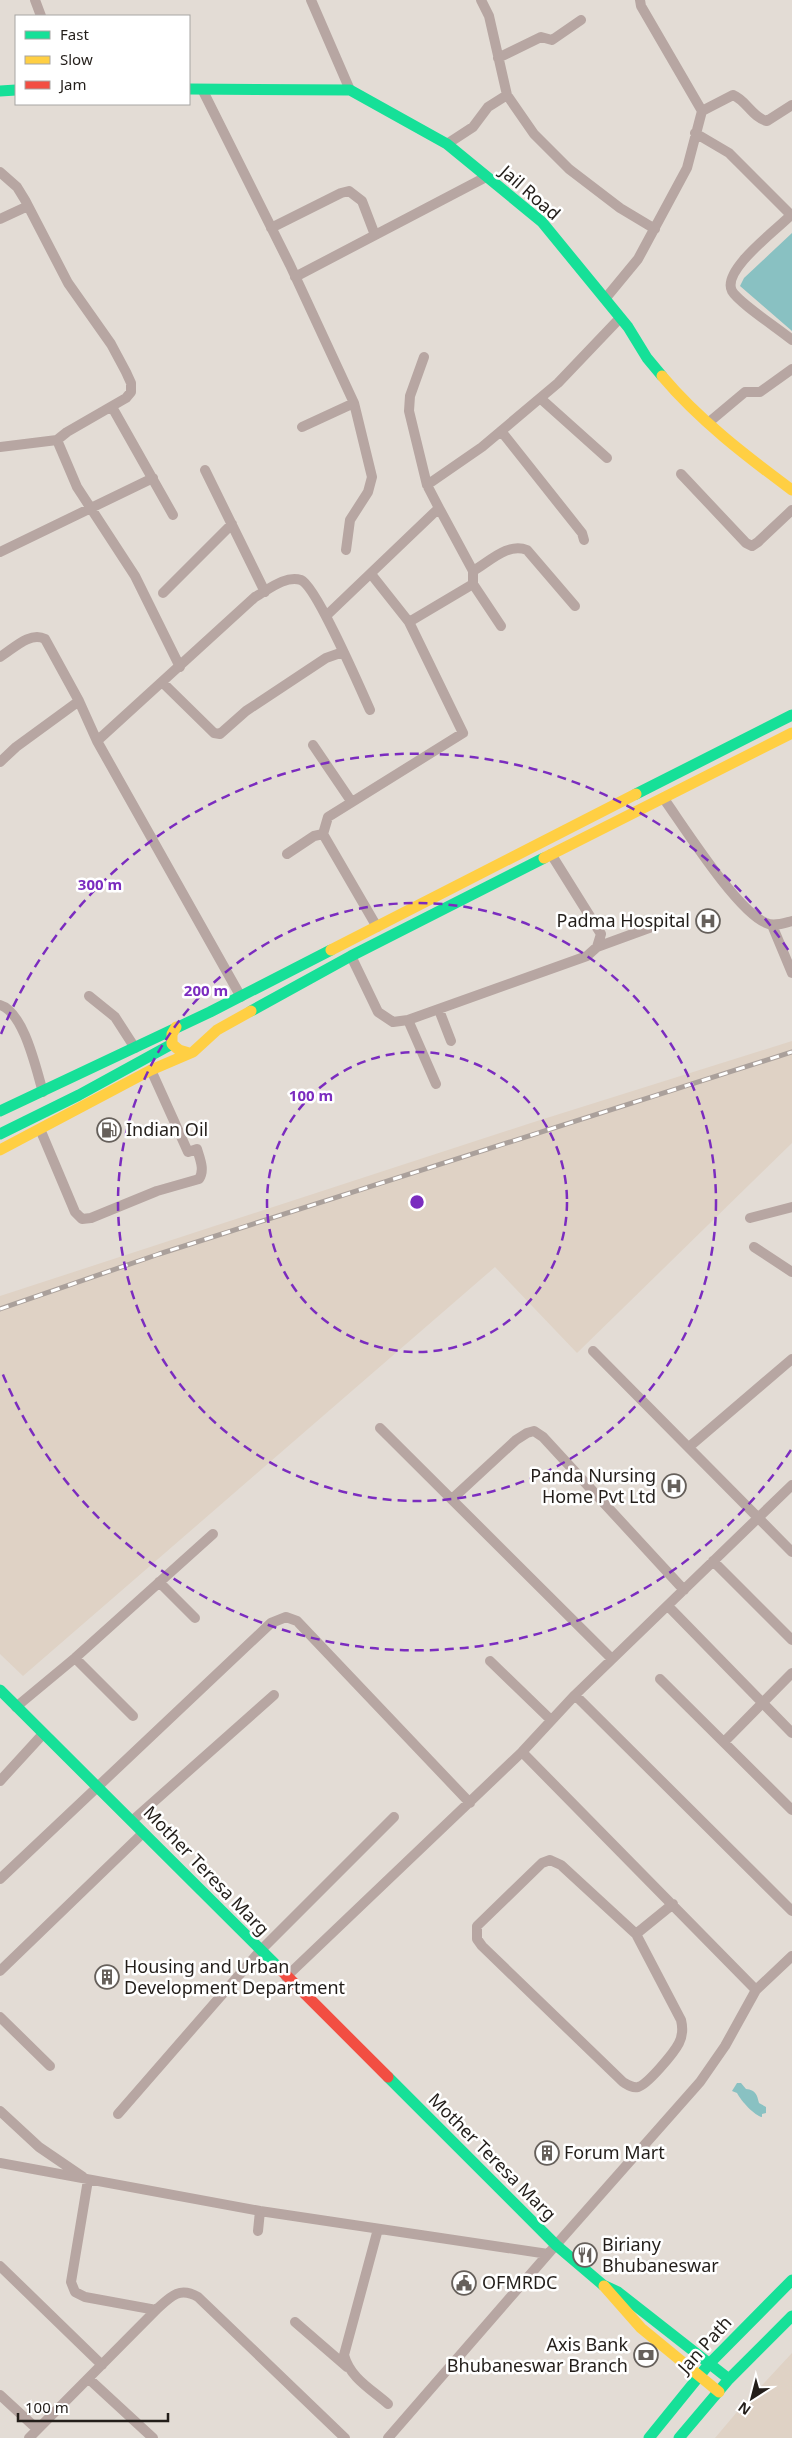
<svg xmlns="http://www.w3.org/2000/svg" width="792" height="2438" font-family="'Noto Sans',sans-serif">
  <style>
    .built { fill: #dfd2c5 }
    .water { fill: #89c1c2 }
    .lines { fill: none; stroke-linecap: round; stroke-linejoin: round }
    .street { stroke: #b7a6a2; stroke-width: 10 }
    .fast { stroke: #16e098; stroke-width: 11 }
    .slow { stroke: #ffcf43; stroke-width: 11 }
    .jam { stroke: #f24e42; stroke-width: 11 }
    .rail-casing { stroke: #aaa09b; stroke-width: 5 }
    .rail { stroke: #fff; stroke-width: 3; stroke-dasharray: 9; stroke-linecap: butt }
    .ring { fill: none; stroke: #7b2cbf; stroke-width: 2.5; stroke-dasharray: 9 6 }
    .labels { text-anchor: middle; stroke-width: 5; stroke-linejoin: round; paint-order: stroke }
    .street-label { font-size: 18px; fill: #231e1a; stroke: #fff }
    .poi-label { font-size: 18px; fill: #231e1a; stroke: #fff; text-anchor: start }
    .centre { fill: #7b2cbf; stroke: #fff; stroke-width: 2.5 }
    .ring-label { font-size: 15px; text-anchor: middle; font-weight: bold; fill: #7b2cbf; stroke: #fff; stroke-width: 5; stroke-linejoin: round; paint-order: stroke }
  </style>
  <rect width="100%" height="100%" fill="#e3dcd5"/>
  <path class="built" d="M792 1041V1143L577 1353 495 1267 23 1676 0 1654V1296L534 1122Z
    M792 2353V2438H715L737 2412Z"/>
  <path class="water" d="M792 233V331L740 286 744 278Z
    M737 2083H741L746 2089C756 2090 757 2095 759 2103L766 2107V2113L762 2114V2117C755 2116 741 2101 737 2093L732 2091Z"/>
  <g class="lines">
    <path class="street" d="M35 0 41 16
      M311 0 350 90
      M481 0 489 16 507 95
      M498 58 541 37 552 40 581 20
      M202 89 290 265 354 403 302 427
      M702 111 733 95C746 100 753 118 767 121L792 105
      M695 133 729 153 791 215C778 229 721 270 732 291 739 303 779 329 792 340
      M447 144 473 127 488 107 507 95 534 134 569 169 620 208 655 229
      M0 172 17 187 25 200 68 283 111 344 126 372 131 383V392L126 398 67 432 57 440 77 487 135 576 180 667
      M0 219 28 206
      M271 228 341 193 349 191 362 201 375 235
      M295 277 486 177
      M605 299 638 259 687 168 702 111 641 6 640 0
      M424 357 410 396 409 411 427 485
      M540 398 607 458
      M112 407 173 515
      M708 423 745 392H760L792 369
      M501 431 582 533 584 540
      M0 447 57 440
      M205 470 265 592
      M681 474 746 543 752 546 758 542 792 510
      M346 550 350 520 368 492 372 477 354 403
      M0 552 153 478
      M473 571C489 562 508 542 527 550L575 606
      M473 584 501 626
      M163 593 232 524
      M326 616 439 508 427 485 482 447 558 383 620 318
      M409 622 473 584V571L439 508
      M0 657C13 649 30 631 45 639L79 701
      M163 683 214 733 220 734 246 711 326 658 343 652
      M313 745 351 801
      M0 762 16 747 79 701 97 741
      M664 799C684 827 737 911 766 923 774 927 784 923 792 921
      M323 834 328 817 463 733 409 622 371 574
      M287 854 314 836 323 834 377 927
      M772 925 792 973
      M597 947 660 924
      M351 956 378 1012 393 1022 408 1020 587 956 597 947 601 934 551 854
      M89 996 115 1017 135 1048
      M241 997 97 741 255 597C268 590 285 575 301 580 316 586 361 690 370 710
      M0 1005C24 1012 36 1069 43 1092
      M439 1010 451 1041
      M408 1020 436 1084
      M40 1129 75 1212 82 1219 91 1218 157 1191 199 1179C205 1170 200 1159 197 1149L188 1152 151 1070
      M750 1218 792 1207
      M754 1247 792 1272
      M593 1351 792 1552
      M380 1428 612 1659
      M689 1447 792 1359
      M452 1499 516 1440 527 1433 534 1431 543 1437 684 1590
      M713 1561 792 1640
      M159 1582 195 1618
      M668 1606 792 1733
      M75 1658 133 1716
      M490 1661 551 1720
      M660 1679 792 1810
      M575 1695 792 1911
      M16 1707 75 1658 213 1534
      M724 1742 792 1673
      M522 1752 756 1990
      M0 1781 43 1734
      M132 1821 274 1695
      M0 1879 271 1623 286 1617 297 1621 470 1803
      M636 1934 681 2020C683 2028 683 2035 679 2043 674 2053 647 2085 638 2087 632 2088 628 2085 623 2082L482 1946 477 1939V1926L542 1863 550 1860 561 1865 636 1934 673 1904
      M0 1971 143 1833
      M286 1977 522 1752 575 1695 792 1485
      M0 2017 50 2066
      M0 2111 39 2147 83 2177
      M118 2114 260 1951 394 1817
      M0 2163 260 2211 548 2254 700 2082 725 2046 756 1990 792 1956
      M88 2180 71 2282 75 2292 85 2297 156 2310
      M378 2229 344 2355C350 2378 371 2389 388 2404
      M258 2231 260 2211
      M0 2266 102 2365
      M295 2322 347 2367
      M89 2379 153 2438
      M0 2395 37 2429
      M29 2438 156 2310C170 2297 179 2286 198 2297L345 2438
      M388 2438 548 2254"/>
    <path class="fast" d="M189 89 350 90 447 144 542 222 628 327 647 358 662 376
      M0 91 16 90
      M636 794 792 715
      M251 1011 351 956 544 858
      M0 1111 210 1012 331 950
      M0 1134 79 1095 172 1044
      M0 1690 279 1968
      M388 2077 556 2245 603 2285 618 2292 729 2379
      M649 2438 709 2364 792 2280
      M679 2438 729 2379 792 2316"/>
    <path class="slow" d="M662 376C699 420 746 456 792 490
      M544 858 792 733
      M331 950 636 794
      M176 1027 172 1034V1044L179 1050 189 1053
      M0 1150 151 1070 193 1052 217 1030 251 1011
      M604 2286 641 2328 719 2392"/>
    <path class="jam" d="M279 1968 388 2077"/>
    <g class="rail-casing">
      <path id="rail" d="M0 1309 159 1254 792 1052"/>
    </g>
    <use href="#rail" class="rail"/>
  </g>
  <g class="ring">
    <circle cx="417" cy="1202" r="150"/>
    <circle cx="417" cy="1202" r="299"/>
    <path d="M791 1450A449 449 0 0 1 1 1370M1 1034A449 449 0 0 1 791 954"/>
  </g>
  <defs>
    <g id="hospital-ring" transform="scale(1.25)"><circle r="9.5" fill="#fff" stroke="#66605b" stroke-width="1.5"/><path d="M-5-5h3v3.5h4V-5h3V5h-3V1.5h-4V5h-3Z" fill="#66605b"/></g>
    <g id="fuel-ring" transform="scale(1.25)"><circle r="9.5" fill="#fff" stroke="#66605b" stroke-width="1.5"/><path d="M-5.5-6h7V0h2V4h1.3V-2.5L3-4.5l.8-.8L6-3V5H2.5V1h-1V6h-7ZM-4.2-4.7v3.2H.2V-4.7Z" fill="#66605b"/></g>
    <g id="building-ring" transform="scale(1.25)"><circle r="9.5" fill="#fff" stroke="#66605b" stroke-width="1.5"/><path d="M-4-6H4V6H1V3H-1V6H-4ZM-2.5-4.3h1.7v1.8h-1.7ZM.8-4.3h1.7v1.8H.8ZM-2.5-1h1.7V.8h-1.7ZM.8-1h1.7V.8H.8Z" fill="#66605b"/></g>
    <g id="restaurant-ring" transform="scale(1.25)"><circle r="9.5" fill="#fff" stroke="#66605b" stroke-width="1.5"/><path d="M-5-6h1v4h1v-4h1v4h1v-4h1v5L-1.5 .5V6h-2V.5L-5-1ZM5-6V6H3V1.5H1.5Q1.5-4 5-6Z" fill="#66605b"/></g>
    <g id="civic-ring" transform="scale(1.25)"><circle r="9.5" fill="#fff" stroke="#66605b" stroke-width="1.5"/><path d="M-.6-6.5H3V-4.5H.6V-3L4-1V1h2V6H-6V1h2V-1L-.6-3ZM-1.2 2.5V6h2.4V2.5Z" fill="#66605b"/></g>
    <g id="bank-ring" transform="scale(1.25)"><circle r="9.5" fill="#fff" stroke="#66605b" stroke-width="1.5"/><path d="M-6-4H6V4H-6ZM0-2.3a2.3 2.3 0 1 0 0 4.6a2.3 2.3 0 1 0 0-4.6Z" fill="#66605b"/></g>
  </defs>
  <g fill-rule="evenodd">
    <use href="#hospital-ring" x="708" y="921"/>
    <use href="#fuel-ring" x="109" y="1130"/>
    <use href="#hospital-ring" x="674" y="1486"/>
    <use href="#building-ring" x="107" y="1977"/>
    <use href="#building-ring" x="547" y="2153"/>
    <use href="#restaurant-ring" x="585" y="2255"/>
    <use href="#civic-ring" x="464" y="2283"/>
    <use href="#bank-ring" x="646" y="2355"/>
  </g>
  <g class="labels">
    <g class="street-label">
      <text transform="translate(530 193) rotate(41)" y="6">Jail Road</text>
      <text transform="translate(206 1871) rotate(46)" y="6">Mother Teresa Marg</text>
      <text transform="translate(492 2157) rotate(45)" y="6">Mother Teresa Marg</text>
      <text transform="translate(705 2345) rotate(-48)" y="6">Jan Path</text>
    </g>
    <g class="poi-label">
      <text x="690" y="927" text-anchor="end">Padma Hospital</text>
      <text x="126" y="1136">Indian Oil</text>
      <text x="656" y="1482" text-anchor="end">Panda Nursing<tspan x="656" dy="21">Home Pvt Ltd</tspan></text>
      <text x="124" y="1973">Housing and Urban<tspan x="124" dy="21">Development Department</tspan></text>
      <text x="564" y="2159">Forum Mart</text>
      <text x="602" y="2251">Biriany<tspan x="602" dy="21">Bhubaneswar</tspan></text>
      <text x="482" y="2289">OFMRDC</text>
      <text x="628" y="2351" text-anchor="end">Axis Bank<tspan x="628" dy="21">Bhubaneswar Branch</tspan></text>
    </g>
  </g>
  <circle cx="417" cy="1202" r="8" class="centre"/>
  <g class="ring-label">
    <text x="100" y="890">300 m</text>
    <text x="206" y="996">200 m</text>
    <text x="311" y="1101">100 m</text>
  </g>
  <rect x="15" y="15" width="175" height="90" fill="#ffffff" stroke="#a7a5a3"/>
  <rect x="25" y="31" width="25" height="8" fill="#16e098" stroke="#a7a5a3"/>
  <text x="60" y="40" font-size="15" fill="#231e1a">Fast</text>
  <rect x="25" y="56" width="25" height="8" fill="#ffcf43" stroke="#a7a5a3"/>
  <text x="60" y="65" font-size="15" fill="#231e1a">Slow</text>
  <rect x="25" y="81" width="25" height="8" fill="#f24e42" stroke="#a7a5a3"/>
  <text x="60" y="90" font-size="15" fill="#231e1a">Jam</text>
  <g transform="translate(752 2398) rotate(216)" stroke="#ffffff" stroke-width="4" paint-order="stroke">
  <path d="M0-4L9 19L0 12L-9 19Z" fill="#231e1a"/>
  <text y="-8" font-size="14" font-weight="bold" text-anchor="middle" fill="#231e1a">N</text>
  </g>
  <path d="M18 2413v8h150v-8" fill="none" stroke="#231e1a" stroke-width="2.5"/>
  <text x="25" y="2413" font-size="15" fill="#231e1a" stroke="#ffffff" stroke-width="4" paint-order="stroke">100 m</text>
</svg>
